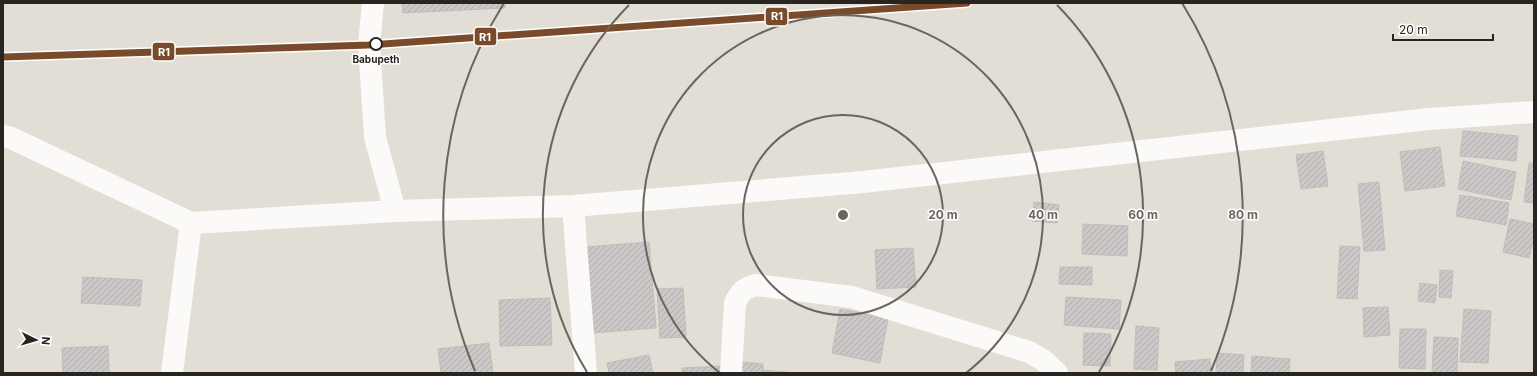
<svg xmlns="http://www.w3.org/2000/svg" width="1537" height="376" font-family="Inter,sans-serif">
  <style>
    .building { fill: url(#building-hatch); stroke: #c0bcba }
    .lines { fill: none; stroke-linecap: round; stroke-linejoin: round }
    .minor { stroke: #fbfaf9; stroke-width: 22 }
    .rail-1-casing { stroke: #fff; stroke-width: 10 }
    .rail-1 { stroke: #7a4b2a; stroke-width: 7 }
    .ring { fill: none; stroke: #69665f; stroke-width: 2 }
    .stop-dot { fill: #fff; stroke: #282520; stroke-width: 2 }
    .labels { text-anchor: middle; stroke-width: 3; stroke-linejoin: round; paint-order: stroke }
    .stop-label { font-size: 10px; font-weight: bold; fill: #282520; stroke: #fff }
    .centre { fill: #69665f; stroke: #fff; stroke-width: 2 }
    .ring-label { font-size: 12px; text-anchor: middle; font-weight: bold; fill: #69665f; stroke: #fff; stroke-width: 3; stroke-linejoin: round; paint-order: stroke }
    .line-badge { stroke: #fff; stroke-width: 1.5 }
    .badge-label { font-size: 11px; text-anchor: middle; font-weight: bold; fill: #fff }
  </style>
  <defs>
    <pattern id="building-hatch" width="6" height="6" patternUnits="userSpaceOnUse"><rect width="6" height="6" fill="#ccc8c7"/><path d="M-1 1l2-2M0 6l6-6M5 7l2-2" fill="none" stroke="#afacab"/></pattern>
  </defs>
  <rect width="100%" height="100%" fill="#e2ded5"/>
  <path class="building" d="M402 3H505V8L403 13Z
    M1463 131 1518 136 1516 161 1460 156Z
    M1440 147 1445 186 1405 191 1400 152Z
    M1323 151 1328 186 1301 189 1296 155Z
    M1463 161 1516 172 1511 200 1458 189Z
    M1529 163H1534V203L1524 202Z
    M1379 182 1385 250 1364 251 1358 184Z
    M1460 195 1509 203 1506 225 1456 216Z
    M1034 202 1059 205 1057 223 1032 221Z
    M1510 219 1534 224V237L1529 258 1503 252Z
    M1083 224 1128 226 1127 256 1082 254Z
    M649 242 656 328 592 333 586 247Z
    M1340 246 1360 247 1357 299 1337 298Z
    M913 248 916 287 877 289 875 250Z
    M1060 267H1092V285L1059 284Z
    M1440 270 1453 271 1451 298 1439 297Z
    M83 277 142 280 140 306 81 303Z
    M1420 283 1437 285 1435 303 1418 301Z
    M683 288 686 337 660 338 657 289Z
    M1066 297 1121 300 1119 329 1064 325Z
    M550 298 552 345 500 346 499 300Z
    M1388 307 1390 335 1364 337 1363 308Z
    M840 309 888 318 880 363 832 353Z
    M1464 309 1491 311 1488 363 1460 362Z
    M1136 326 1159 328 1157 370 1134 369Z
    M1400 329H1426L1425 369 1399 368Z
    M1084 333 1111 334 1110 366 1083 365Z
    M1434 337 1458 338 1457 373H1432Z
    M489 343 493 373H441L438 349Z
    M108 346 109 373H63L62 348Z
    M1217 353 1244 355 1243 373H1216Z
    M649 355 653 373H609L607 363Z
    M1252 356 1290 359 1289 373H1251Z
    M1210 359 1211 373H1176L1175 362Z
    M741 362 763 364V370L796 373H740Z
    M722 366V373H682V368Z"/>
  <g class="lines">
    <path class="minor" d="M373 3 369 45 375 137 395 211
      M3 136 9 137 191 223 395 211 573 206 863 182 1429 119 1534 112
      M573 206 586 373
      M172 373 191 223
      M731 373 735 303C740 292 744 288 756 285L852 297 1029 352 1043 360 1057 373"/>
    <g class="rail-1-casing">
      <path id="rail-1" d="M3 57 369 45 967 3"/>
    </g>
    <use href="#rail-1" class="rail-1"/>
  </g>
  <g class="ring">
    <circle cx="843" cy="215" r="100"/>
    <path d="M720 373A200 200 0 1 1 966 373"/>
    <path d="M587 372A300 300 0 0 1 629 5M1057 5A300 300 0 0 1 1099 372"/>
    <path d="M475 371A400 400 0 0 1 504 3M1182 3A400 400 0 0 1 1211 371"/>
  </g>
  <circle class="stop-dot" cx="376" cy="44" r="6"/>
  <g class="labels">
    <g class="stop-label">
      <text x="376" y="63">Babupeth</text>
    </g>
  </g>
  <circle cx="843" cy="215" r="6" class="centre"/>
  <g class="ring-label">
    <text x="943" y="219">20 m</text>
    <text x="1043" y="219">40 m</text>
    <text x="1143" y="219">60 m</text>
    <text x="1243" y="219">80 m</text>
  </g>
  <g class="line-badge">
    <rect x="765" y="7" width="23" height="19" rx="4" fill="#7a4b2a"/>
    <rect x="474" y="27" width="23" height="19" rx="4" fill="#7a4b2a"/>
    <rect x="152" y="42" width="23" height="19" rx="4" fill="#7a4b2a"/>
  </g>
  <g class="badge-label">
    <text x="777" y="20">R1</text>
    <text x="485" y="41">R1</text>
    <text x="164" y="56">R1</text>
  </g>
  <rect width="1537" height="376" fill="none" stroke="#282520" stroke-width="8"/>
  <g transform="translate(36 340) rotate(95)" stroke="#ffffff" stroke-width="3" paint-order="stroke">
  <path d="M0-3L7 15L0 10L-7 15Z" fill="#282520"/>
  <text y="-6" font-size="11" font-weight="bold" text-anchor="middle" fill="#282520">N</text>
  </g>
  <path d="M1393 34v6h100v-6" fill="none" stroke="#282520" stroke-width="2"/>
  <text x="1399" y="34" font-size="12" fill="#282520" stroke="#ffffff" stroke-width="3" paint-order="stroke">20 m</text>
</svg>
